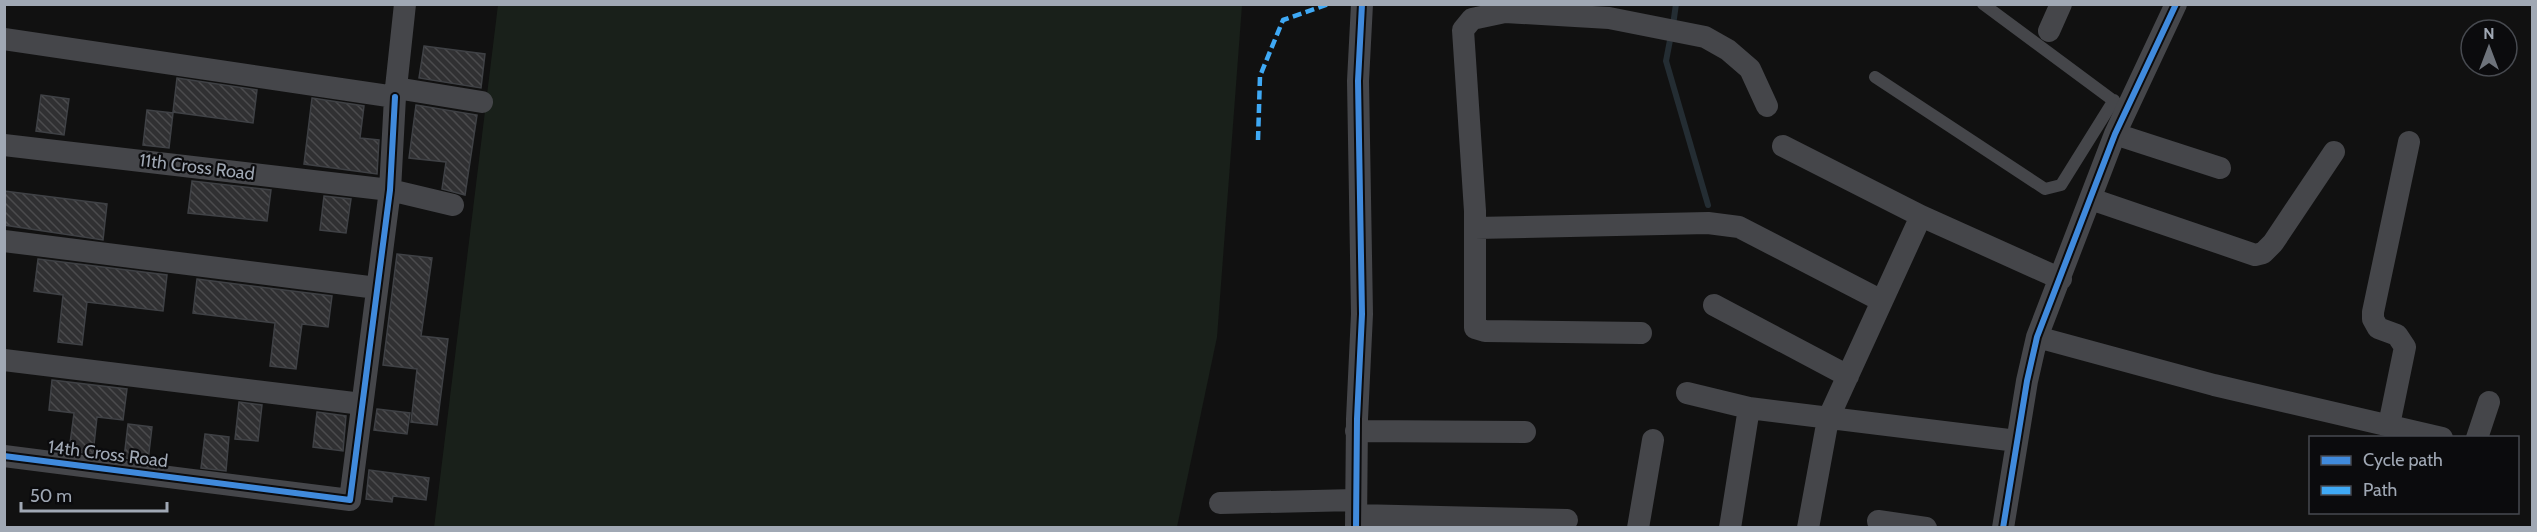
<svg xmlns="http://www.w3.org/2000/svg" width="2537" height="532" font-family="Cabin,sans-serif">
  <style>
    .green { fill: #19201a }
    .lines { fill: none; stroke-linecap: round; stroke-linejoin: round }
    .stream { stroke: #242d33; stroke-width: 6 }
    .building { fill: url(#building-back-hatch); stroke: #3f4145; stroke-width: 1.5 }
    .lane { stroke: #45464a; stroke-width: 12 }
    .street { stroke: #45464a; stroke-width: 22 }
    .quiet { stroke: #3fa9f5; stroke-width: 4.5; stroke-dasharray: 9 4.5; stroke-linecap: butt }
    .cycleway-casing { stroke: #0b0b0d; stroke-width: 10 }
    .cycleway { stroke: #408adc; stroke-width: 6 }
    .labels { text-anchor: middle; stroke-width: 4.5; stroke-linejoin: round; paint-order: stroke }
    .street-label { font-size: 18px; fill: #a0a8b4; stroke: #0b0b0d }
  </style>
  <defs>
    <pattern id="building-back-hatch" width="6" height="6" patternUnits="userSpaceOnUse" patternTransform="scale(1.5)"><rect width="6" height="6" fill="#303032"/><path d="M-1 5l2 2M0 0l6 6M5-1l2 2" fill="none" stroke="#4b4b4d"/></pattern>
  </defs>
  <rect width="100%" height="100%" fill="#111"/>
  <path class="green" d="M498 5H1242L1217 337 1177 527 434 528Z"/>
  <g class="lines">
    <path class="stream" d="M1673 25 1676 4
      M1671 35 1666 61 1708 205"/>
  </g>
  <path class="building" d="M424 46 485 54 481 88 419 78Z
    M177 78 257 90 253 123 173 112Z
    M41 95 69 99 64 135 36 131Z
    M312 98 364 106 360 138 379 140 377 174 304 164Z
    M416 105 477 115 465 195 442 189 446 162 409 158Z
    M147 110 173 113 169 148 143 145Z
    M192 181 271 190 267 221 188 213Z
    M4 191 107 204 103 240 4 225Z
    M324 196 351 199 346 233 320 230Z
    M397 254 432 258 421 336 448 339 437 425 411 422 417 369 383 365Z
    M38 259 167 275 163 311 87 302 82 345 58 342 63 295 34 291Z
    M197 279 332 296 328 327 302 324 296 369 270 366 275 323 193 313Z
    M52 380 127 389 123 420 97 417 93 454 69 451 74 413 49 410Z
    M239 402 262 405 258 441 235 439Z
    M377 409 410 413 407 434 374 430Z
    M317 412 346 416 343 451 313 447Z
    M128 424 152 427 148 461 124 458Z
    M205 434 229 437 226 471 201 468Z
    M369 470 429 478 426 500 393 496 392 502 366 499Z"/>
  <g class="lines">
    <path class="lane" d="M1983 4 2118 104
      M1875 77 2045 189 2061 185 2114 100"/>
    <path class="street" d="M1506 4 1505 12 1472 19 1463 30 1475 211V328L1485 331 1641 333
      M1505 12 1609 18 1705 37 1728 50 1750 69 1767 106
      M2049 31 2061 4
      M4 39 395 97 405 4
      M396 88 482 102
      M2115 134 2220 168
      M4 145 390 190 453 205
      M1783 146 1921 216 2061 279
      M2091 199 2255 255 2263 253 2273 243 2334 152
      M1475 228 1708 223 1739 227 1882 301
      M4 241 377 288
      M1714 305 1848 376
      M2037 337 2214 385 2442 438
      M4 360 362 404
      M1687 393 1749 408 2017 441
      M2389 425 2405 347 2397 335 2378 328 2373 319V312L2409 142
      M1356 431 1525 432
      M2477 438 2489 402
      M4 456 350 500 390 190 395 97
      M1220 503 1356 500
      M1356 515 1567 520
      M1878 521 1926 528
      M1356 528 1357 419 1362 314 1358 81 1362 4
      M1638 528 1653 440
      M1730 528 1749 408
      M1808 528 1828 419 1921 216
      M2003 528 2027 381 2037 337 2115 134 2176 4"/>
    <path class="quiet" d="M1258 140 1260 76 1283 20 1329 4"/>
    <g class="cycleway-casing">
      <path id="cycleway" d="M4 456 350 500 390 190 395 97
        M1356 528 1357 419 1362 314 1358 81 1362 4
        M2003 528 2027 381 2037 337 2115 134 2176 4"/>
    </g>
    <use href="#cycleway" class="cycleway"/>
  </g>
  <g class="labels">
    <g class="street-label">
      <text transform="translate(197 167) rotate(7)" y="6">11th Cross Road</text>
      <text transform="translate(108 454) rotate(7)" y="6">14th Cross Road</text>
    </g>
  </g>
  <rect width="2537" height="532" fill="none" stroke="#a0a8b4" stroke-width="12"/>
  <rect x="2309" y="436" width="210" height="78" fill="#0b0b0d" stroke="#474a50" stroke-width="1.5"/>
  <rect x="2321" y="456" width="30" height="9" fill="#408adc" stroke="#474a50" stroke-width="1.5"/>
  <text x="2363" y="466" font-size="18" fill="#a0a8b4">Cycle path</text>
  <rect x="2321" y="486" width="30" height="9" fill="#3fa9f5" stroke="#474a50" stroke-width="1.5"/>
  <text x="2363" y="496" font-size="18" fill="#a0a8b4">Path</text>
  <g transform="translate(2489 48)"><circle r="28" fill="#0b0b0d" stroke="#474a50" stroke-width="1.5"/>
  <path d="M0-4.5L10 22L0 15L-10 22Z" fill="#6e737b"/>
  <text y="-9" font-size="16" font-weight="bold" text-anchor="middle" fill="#a0a8b4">N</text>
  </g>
  <path d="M21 502v9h146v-9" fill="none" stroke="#a0a8b4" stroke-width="3"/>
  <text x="30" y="502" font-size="18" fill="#a0a8b4" stroke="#0b0b0d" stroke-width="4.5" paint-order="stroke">50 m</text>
</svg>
